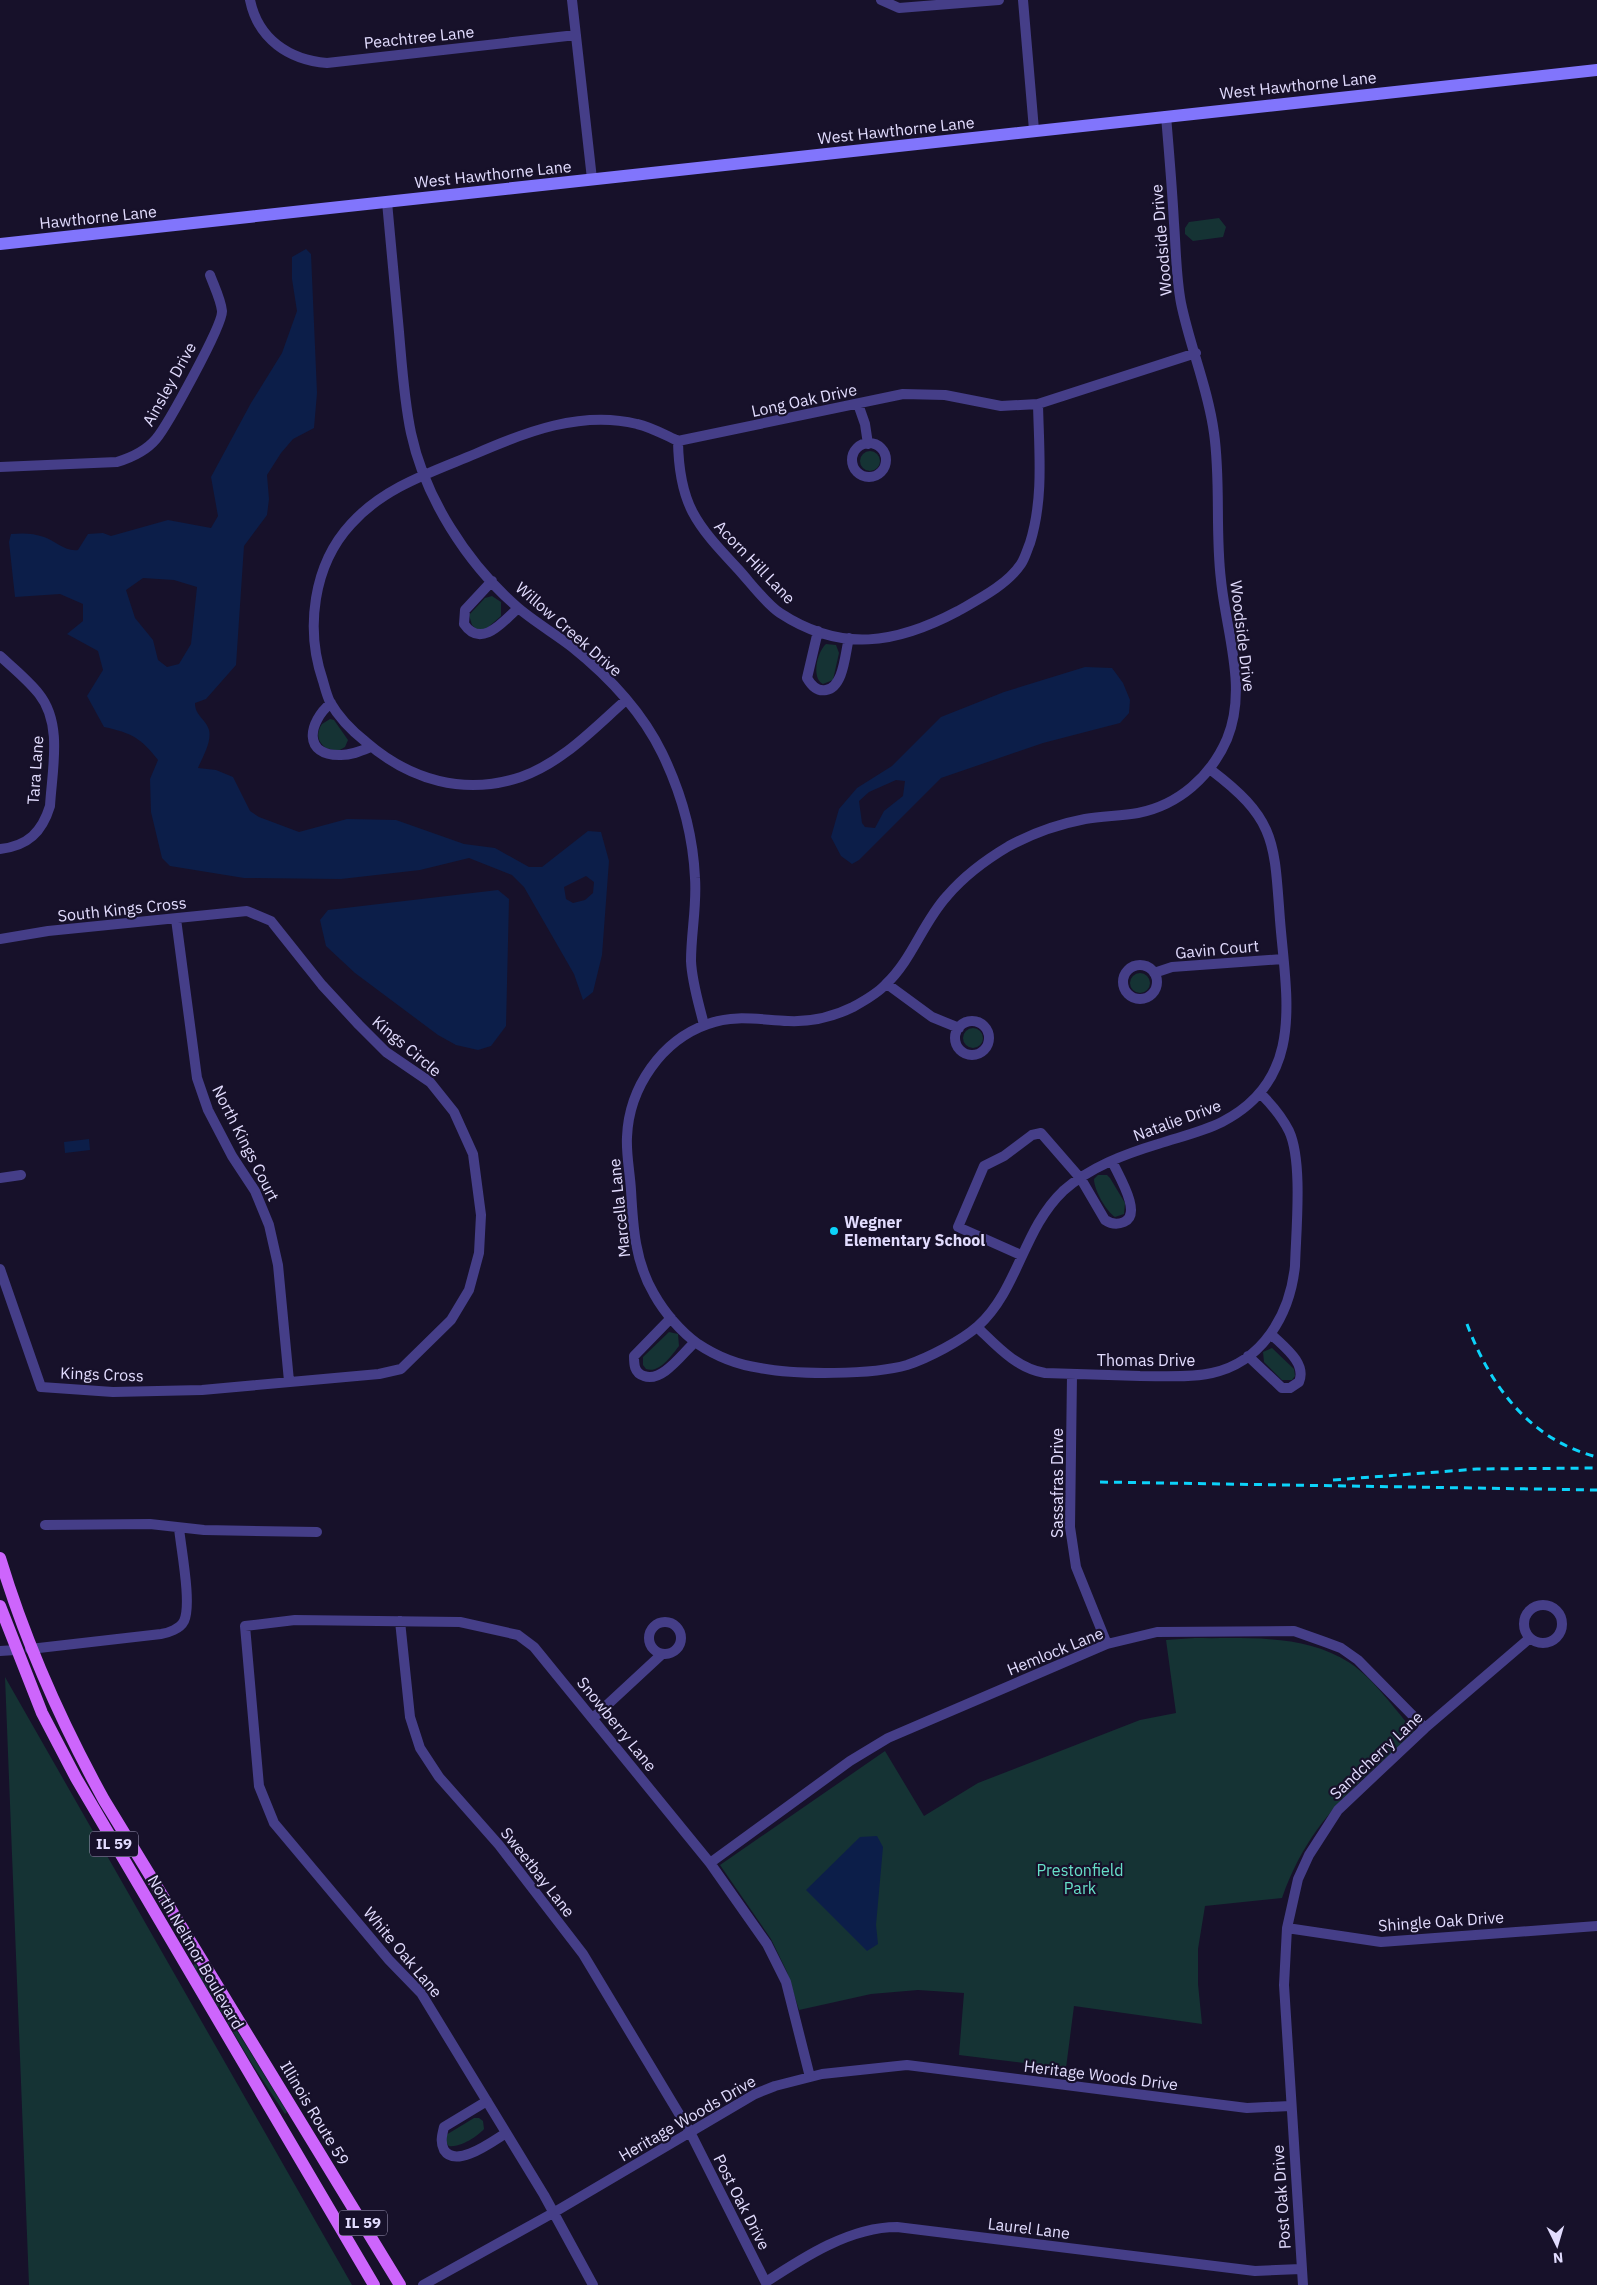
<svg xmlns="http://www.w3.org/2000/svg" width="1597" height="2285" font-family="'IBM Plex Sans',sans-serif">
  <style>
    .green { fill: #153334 }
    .water { fill: #0c1e49; fill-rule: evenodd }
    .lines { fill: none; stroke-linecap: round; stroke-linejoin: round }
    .street { stroke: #453e88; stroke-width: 10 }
    .secondary { stroke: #8175fc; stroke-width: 12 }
    .primary { stroke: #cd65fc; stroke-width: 12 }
    .rail { stroke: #0cd3fa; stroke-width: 3; stroke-dasharray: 8 6; stroke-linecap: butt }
    .poi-dot { fill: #0cd3fa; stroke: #17112a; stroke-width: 2 }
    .labels { text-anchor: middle; stroke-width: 4.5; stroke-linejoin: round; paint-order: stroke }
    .shield { fill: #17112a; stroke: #a59fbe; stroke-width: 1 }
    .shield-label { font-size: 15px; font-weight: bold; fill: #e2dcfe }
    .street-label { font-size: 16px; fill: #e2dcfe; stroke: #17112a }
    .poi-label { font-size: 16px; font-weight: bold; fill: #e2dcfe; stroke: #17112a; text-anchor: start }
    .park-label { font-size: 16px; fill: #67dfc8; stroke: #17112a }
  </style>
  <rect width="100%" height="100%" fill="#17112a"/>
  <path class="green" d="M1219 218 1226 227 1223 237 1193 241 1185 234V228L1189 222Z
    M860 461a10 10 0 1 1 20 0a10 10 0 1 1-20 0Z
    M492 596 501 602V616L486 629H476L472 625 469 615 485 598Z
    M826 644 836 645 839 653 833 680 823 684C811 678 817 652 826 644Z
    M330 719 334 720 348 740 345 747 338 751 326 748C317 741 316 733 322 724Z
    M1130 983a10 10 0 1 1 20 0a10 10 0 1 1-20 0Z
    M963 1038a10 10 0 1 1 20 0a10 10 0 1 1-20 0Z
    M1098 1175H1107L1110 1178 1125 1203 1124 1214 1115 1217C1106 1211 1094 1190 1094 1179Z
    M669 1332 678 1334 679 1346C672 1355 659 1374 646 1369L643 1365V1357Z
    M1272 1348 1294 1369 1295 1376 1292 1380H1282L1264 1362 1263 1352Z
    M1195 1638C1247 1639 1304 1633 1350 1663 1375 1680 1395 1710 1415 1732 1355 1786 1310 1819 1282 1898L1205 1906 1198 1949V1984L1202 2024 1074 2006 1066 2068 959 2055 964 1993 918 1990 871 1994 799 2010 787 1972 771 1939 720 1865 885 1751 924 1816 978 1783 1140 1720 1176 1713 1166 1640Z
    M5 1677 352 2285H29Z
    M196 1964 287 2112 285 2114 252 2064 193 1965Z
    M474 2118H479L483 2121 484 2129C477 2137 459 2148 449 2146L446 2143V2135Z"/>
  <path class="water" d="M306 249 311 254 317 393 314 428 293 439 281 453 267 475 269 499 267 515 244 546 236 665 206 699 195 703C195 716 206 719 209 730 212 742 202 758 198 768L216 770 233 777 250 811 259 817 299 832 347 819 396 820 464 844 495 848 529 867H542L588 831 601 832 609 861 602 955 593 992 583 1000 574 974 524 887 512 875 469 858 420 870 341 879 244 878 170 866 162 858 151 812 150 779 158 760C141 738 132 733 104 727L87 696 103 670 98 651 67 634 83 621V604L60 594 15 597 9 542 11 534C23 533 33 533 44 537 55 541 66 552 78 550L88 534 103 533 111 536 168 520 211 528 218 516 211 477 251 403 282 353 297 311 292 279V257ZM143 578 174 580 197 587 191 644 179 664 167 667 158 660 153 640 135 618 126 590ZM586 876 594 882 593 893 585 900 573 903 566 899 564 887Z
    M1085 667 1112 668 1123 683 1130 700 1129 713 1120 723 1043 743 941 778 859 860 852 864 841 856 831 837 839 809 857 788 892 766 941 717 1004 692ZM896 780 905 781 903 796 884 811 875 828 865 827 862 823 859 801 869 792Z
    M498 890 509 899 506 1026 491 1046 478 1050 456 1045 438 1035 355 973 326 946 320 920 328 910Z
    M89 1139 90 1150 65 1153 64 1142Z
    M877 1836 883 1847 876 1925 878 1944 867 1951 806 1890 860 1837Z"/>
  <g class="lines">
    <path class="street" d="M250 0C258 39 289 60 327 63L576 35
      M572 0 592 179
      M881 0 899 8 999 0
      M1023 0 1034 130
      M1166 116C1169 151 1172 187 1174 223 1176 249 1176 277 1181 303 1190 347 1208 388 1214 433 1221 482 1215 531 1221 580 1226 632 1248 688 1227 739 1211 776 1179 805 1138 813 1121 816 1103 816 1085 819 1059 824 1033 833 1009 846 987 859 964 876 947 896 923 922 912 960 886 984 878 993 864 1001 853 1007 833 1017 810 1022 788 1021 761 1020 734 1014 708 1024 662 1040 629 1087 627 1137 626 1154 630 1173 631 1190 633 1227 635 1262 654 1294 664 1312 681 1332 698 1344 716 1356 739 1365 760 1368 795 1375 873 1375 907 1365 928 1358 961 1341 978 1326 1018 1290 1023 1229 1063 1191 1090 1167 1125 1154 1158 1144 1179 1137 1202 1132 1222 1122 1306 1079 1286 997 1280 920 1274 842 1277 820 1211 770
      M387 202C391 245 395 289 399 332 402 366 404 400 411 433 425 498 467 563 516 606 533 621 554 633 572 647 607 675 642 712 662 753 681 792 693 834 695 878 697 906 691 933 691 961 692 983 699 1004 704 1025
      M858 404 865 424 868 444
      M678 441C679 505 696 524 738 569 750 582 766 604 780 613 841 653 896 644 958 611 979 599 1007 585 1021 564 1025 558 1027 550 1030 543 1044 498 1039 451 1038 404
      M852 460a17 17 0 1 1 34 0a17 17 0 1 1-34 0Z
      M0 467 117 462C130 458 146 451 156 439 167 426 223 325 222 311 221 300 214 286 210 275
      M492 581 465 610 464 624C481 649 503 622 518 608
      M818 631 807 678C811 685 817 692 826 690 844 687 845 653 849 638
      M0 656C13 668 28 680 39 694 63 724 52 770 50 806 42 832 28 846 0 849
      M626 700C593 729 563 762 521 777 464 796 410 780 366 742 352 731 339 718 330 702 327 696 325 688 323 681 305 629 313 565 351 524 384 487 432 472 475 454 525 432 582 410 637 424 651 427 665 435 678 441L903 394 945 395 1001 406 1038 404 1196 353
      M331 703C308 722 302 756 341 755 352 755 361 751 371 747
      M176 919 197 1078 208 1110 232 1156 255 1191 269 1225 278 1265 289 1381
      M0 939 48 931 247 911 271 921 322 985 359 1025 386 1052 430 1082 454 1112 473 1154 481 1215 479 1253 469 1290 451 1320 401 1369 379 1374 202 1390 113 1392 41 1387 0 1269
      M1123 982a17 17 0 1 1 34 0a17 17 0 1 1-34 0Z
      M1154 973 1172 967 1283 959
      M887 984 932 1017 959 1028
      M955 1038a17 17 0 1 1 34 0a17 17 0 1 1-34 0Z
      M0 1178 21 1175
      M1021 1255 958 1227 984 1166 1004 1156 1032 1135 1041 1133 1081 1179 1105 1220C1111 1224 1117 1225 1124 1222 1143 1214 1118 1175 1112 1161
      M671 1318 634 1356C634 1364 634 1373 644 1376 662 1383 682 1354 695 1342
      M977 1327C997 1346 1016 1368 1045 1373 1076 1374 1108 1375 1140 1376 1164 1376 1188 1378 1212 1373 1263 1362 1290 1314 1295 1266 1296 1231 1303 1161 1289 1131 1282 1117 1272 1105 1261 1094
      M1248 1356 1282 1388H1290L1299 1382C1307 1363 1284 1347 1271 1334
      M1072 1375 1070 1527 1076 1567 1107 1644
      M45 1525 150 1524 204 1530 317 1532
      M1524 1624a19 19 0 1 1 38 0a19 19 0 1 1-38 0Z
      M400 1621 410 1717 420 1748 439 1777 499 1845 583 1954 690 2132 767 2285
      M649 1638a16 16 0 1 1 32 0a16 16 0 1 1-32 0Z
      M30 1649 161 1634C168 1633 180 1629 184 1621 192 1604 181 1549 179 1528
      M0 1651 16 1650
      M593 1718 661 1655
      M710 1863 850 1761 888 1738 1107 1644 1157 1632 1294 1631 1325 1642 1341 1648 1358 1660 1425 1728
      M1287 1928 1381 1942 1597 1926
      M487 2101 444 2127C442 2135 440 2142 444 2150 456 2169 493 2141 506 2133
      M766 2282C804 2257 850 2227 897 2227L1255 2271 1301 2269
      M423 2285 553 2213 755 2094 775 2086 822 2074 907 2065 1247 2108 1290 2106
      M593 2285 544 2195 421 1993 389 1960 274 1823 259 1786 245 1626 295 1620 460 1622 518 1635 534 1647 710 1863 767 1944 786 1982 810 2077
      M1303 2285 1284 1985 1287 1928 1298 1879 1309 1855 1338 1810 1425 1728 1530 1638"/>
    <path class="secondary" d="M0 244 1597 70"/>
    <path class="primary" d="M0 1558C26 1644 61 1722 104 1800L400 2285
      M0 1606 42 1713 76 1778 374 2285"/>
    <path class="rail" d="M1467 1324C1490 1386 1530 1440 1597 1457
      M1333 1480 1477 1469 1597 1468
      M1100 1482 1597 1490"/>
  </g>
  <circle class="poi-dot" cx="834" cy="1231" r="5"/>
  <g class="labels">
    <g class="shield">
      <rect x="90" y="1831.5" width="48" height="25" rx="4"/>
      <rect x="339" y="2210.5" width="48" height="25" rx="4"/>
    </g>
    <g class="shield-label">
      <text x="114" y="1849">IL 59</text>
      <text x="363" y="2228">IL 59</text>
    </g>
    <g class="street-label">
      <text transform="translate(419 37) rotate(-6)" y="6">Peachtree Lane</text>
      <text transform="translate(1298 85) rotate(-6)" y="6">West Hawthorne Lane</text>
      <text transform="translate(896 130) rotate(-6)" y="6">West Hawthorne Lane</text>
      <text transform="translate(493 174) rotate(-6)" y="6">West Hawthorne Lane</text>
      <text transform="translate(98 217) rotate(-6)" y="6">Hawthorne Lane</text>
      <text transform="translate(1161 240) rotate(-95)" y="6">Woodside Drive</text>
      <text transform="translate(169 384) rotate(-61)" y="6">Ainsley Drive</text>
      <text transform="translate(804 400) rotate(-12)" y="6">Long Oak Drive</text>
      <text transform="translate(755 562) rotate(46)" y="6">Acorn Hill Lane</text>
      <text transform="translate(569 629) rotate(41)" y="6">Willow Creek Drive</text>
      <text transform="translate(1243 636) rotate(83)" y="6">Woodside Drive</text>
      <text transform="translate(35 770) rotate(-86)" y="6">Tara Lane</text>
      <text transform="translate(122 909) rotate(-6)" y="6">South Kings Cross</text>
      <text transform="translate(1217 949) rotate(-5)" y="6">Gavin Court</text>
      <text transform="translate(407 1046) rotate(40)" y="6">Kings Circle</text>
      <text transform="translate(1177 1120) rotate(-20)" y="6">Natalie Drive</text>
      <text transform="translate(246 1143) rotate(63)" y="6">North Kings Court</text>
      <text transform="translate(619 1208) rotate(-96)" y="6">Marcella Lane</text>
      <text x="1146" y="1366">Thomas Drive</text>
      <text transform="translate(102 1374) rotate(2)" y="6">Kings Cross</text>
      <text transform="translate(1057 1483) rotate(-90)" y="6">Sassafras Drive</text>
      <text transform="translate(1055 1651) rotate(-22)" y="6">Hemlock Lane</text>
      <text transform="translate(617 1724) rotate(51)" y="6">Snowberry Lane</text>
      <text transform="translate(1376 1755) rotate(-43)" y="6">Sandcherry Lane</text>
      <text transform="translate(538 1872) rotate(52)" y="6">Sweetbay Lane</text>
      <text transform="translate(1441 1921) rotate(-4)" y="6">Shingle Oak Drive</text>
      <text transform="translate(196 1952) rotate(60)" y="6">North Neltnor Boulevard</text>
      <text transform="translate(403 1952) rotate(50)" y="6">White Oak Lane</text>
      <text transform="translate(1101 2075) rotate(7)" y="6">Heritage Woods Drive</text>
      <text transform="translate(315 2113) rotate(59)" y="6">Illinois Route 59</text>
      <text transform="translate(687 2118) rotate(-30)" y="6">Heritage Woods Drive</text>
      <text transform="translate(1281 2197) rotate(-94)" y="6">Post Oak Drive</text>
      <text transform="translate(742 2202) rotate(63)" y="6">Post Oak Drive</text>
      <text transform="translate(1029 2228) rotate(7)" y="6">Laurel Lane</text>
    </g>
    <g class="poi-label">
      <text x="844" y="1228">Wegner<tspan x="844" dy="18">Elementary School</tspan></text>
    </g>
    <g class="park-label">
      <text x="1080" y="1876">Prestonfield<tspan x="1080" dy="18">Park</tspan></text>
    </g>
  </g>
  <g transform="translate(1557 2245) rotate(175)" stroke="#17112a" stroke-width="4" paint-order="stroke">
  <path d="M0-4L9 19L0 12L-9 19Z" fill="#e2dcfe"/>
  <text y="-8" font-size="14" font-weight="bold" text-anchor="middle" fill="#e2dcfe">N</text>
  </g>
</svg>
